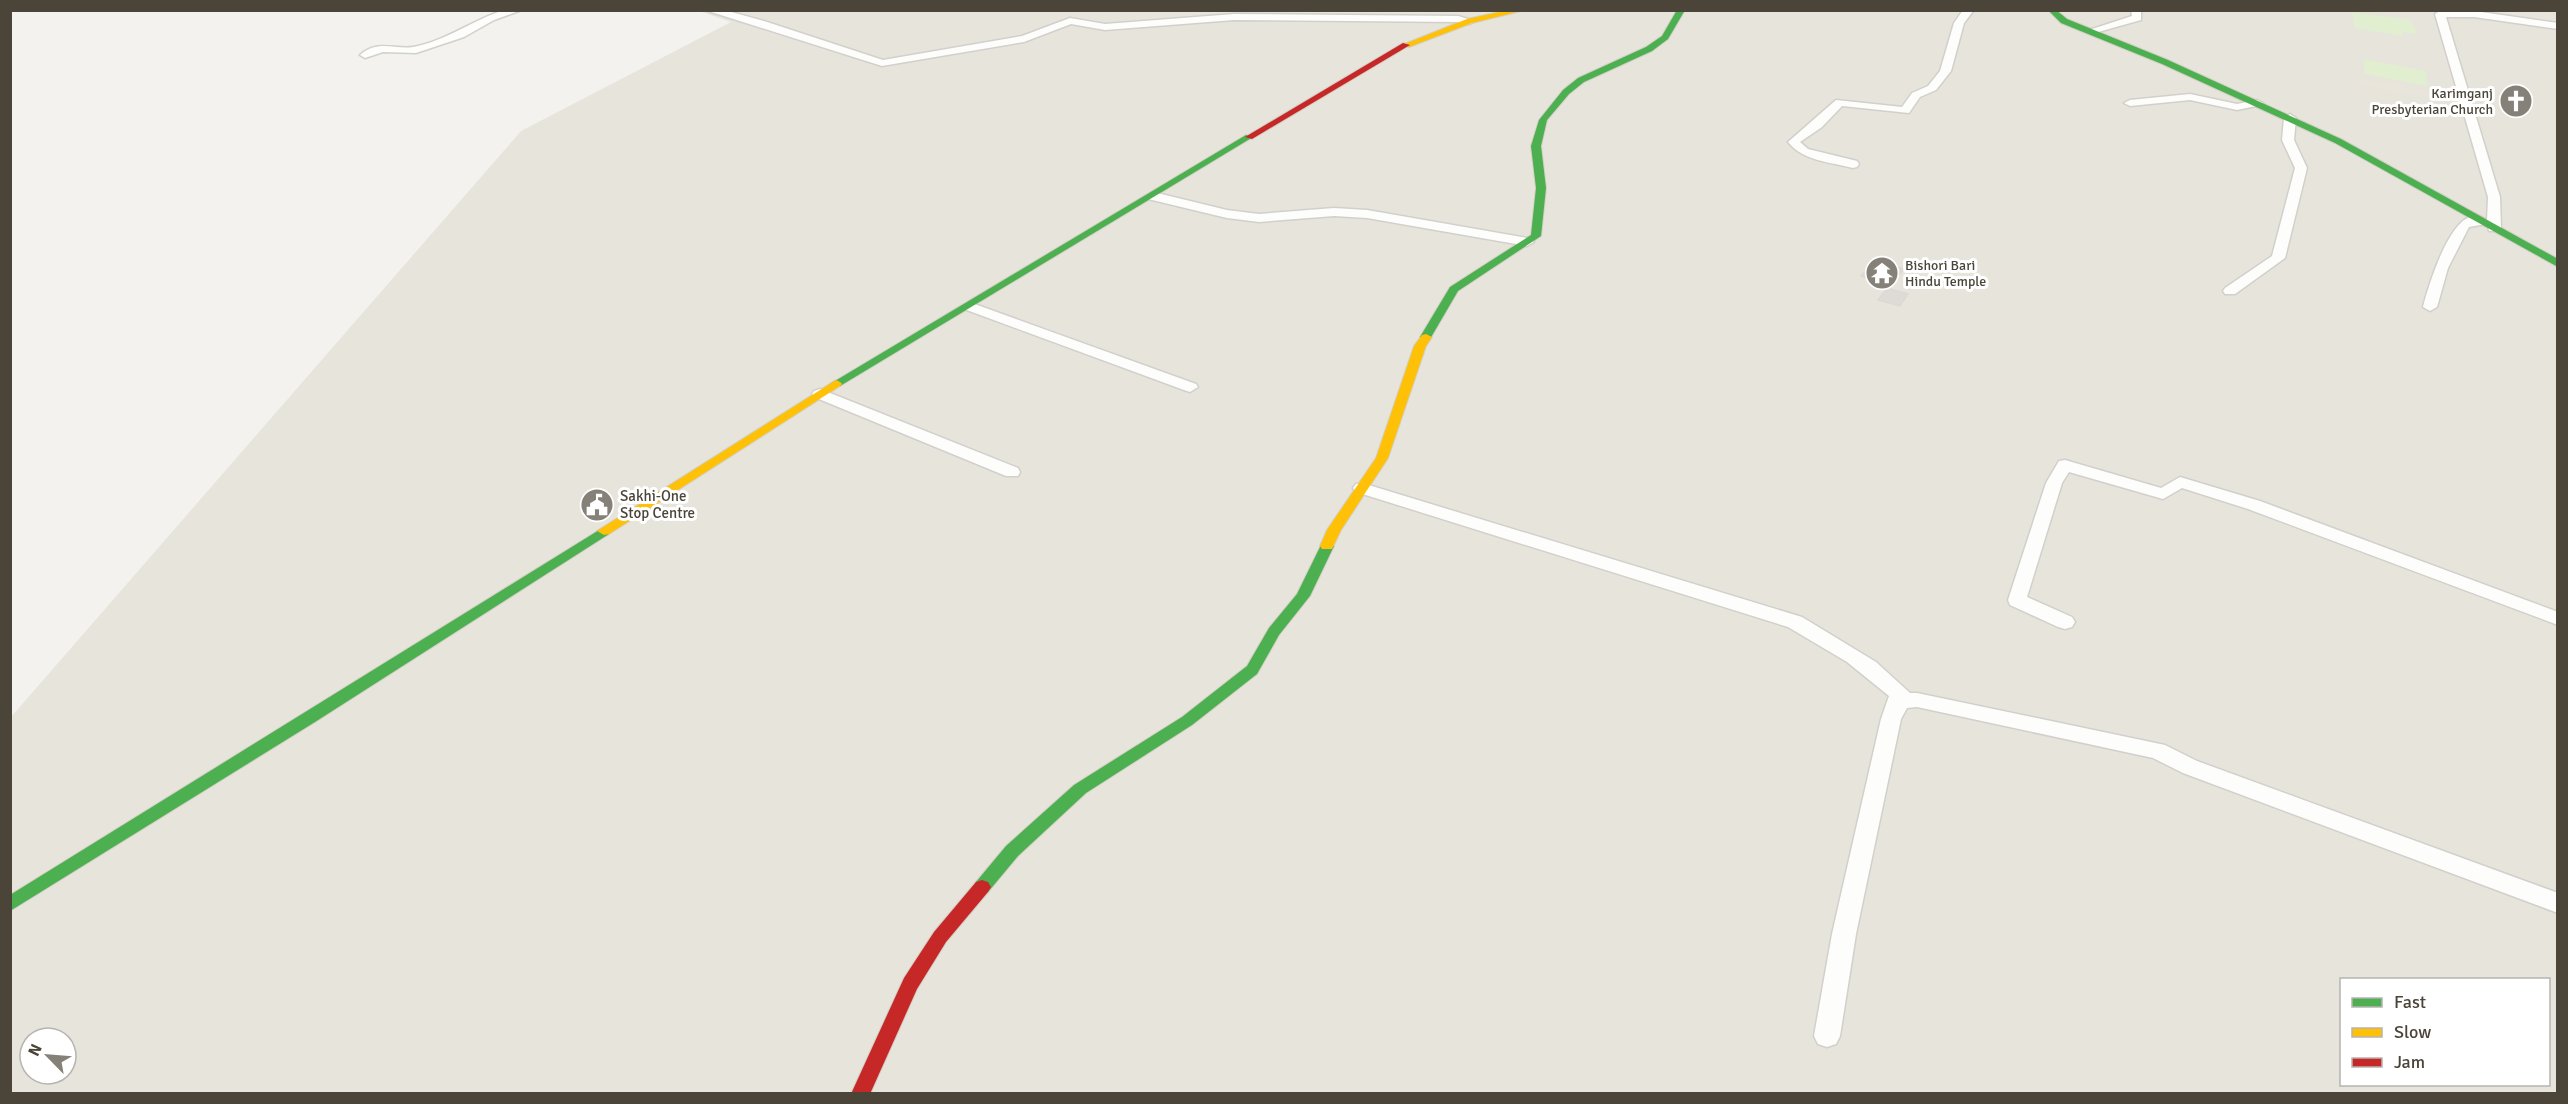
<svg xmlns="http://www.w3.org/2000/svg" width="2568" height="1104" font-family="Signika,sans-serif">
  <style>
    .residential { fill: #e7e4dc; fill-rule: evenodd }
    .education { fill: #eae5da }
    .green { fill: #e1eecf }
    .building { fill: #dedbd6; stroke: #dcd9d4; stroke-width: 1.5 }
    .lines { fill: none; stroke-linecap: round; stroke-linejoin: round }
    .street-casing { stroke: #d2d0cb; stroke-width: 3 }
    .fast-casing { stroke: #d3cfc5; stroke-width: 2 }
    .slow-casing { stroke: #d3cfc5; stroke-width: 2 }
    .jam-casing { stroke: #d3cfc5; stroke-width: 2 }
    .street { fill: #fdfdfc; fill-rule: evenodd }
    .fast { fill: #4caf50; fill-rule: evenodd }
    .slow { fill: #ffc107; fill-rule: evenodd }
    .jam { fill: #c62828; fill-rule: evenodd }
    .labels { text-anchor: middle; stroke-width: 6; stroke-linejoin: round; paint-order: stroke }
    .far-poi-label { font-size: 14px; fill: #4b4439; stroke: #fff; text-anchor: end }
    .poi-label { font-size: 15px; fill: #4b4439; stroke: #fff; text-anchor: start }
  </style>
  <rect width="100%" height="100%" fill="#f4f2ee"/>
  <path class="residential" d="M699 11H2557V1093L11 1094V717L521 131 731 22ZM2342 980H2548V1084H2342ZM30 1038H66V1074H30Z"/>
  <path class="education" d="M2357 79 2385 84 2386 81 2400 83 2401 87 2453 96 2454 102 2358 84Z"/>
  <path class="green" d="M2352 12 2411 20 2417 34 2401 31 2404 36 2355 28Z
    M2363 59 2426 71 2427 86 2365 74Z"/>
  <path class="building" d="M2506 92 2525 95 2529 111 2507 107Z
    M1877 259 1904 269 1889 286 1861 276Z
    M1887 288 1908 294 1900 306 1878 300Z"/>
  <g class="lines">
    <g class="street-casing">
      <path id="street" d="M504 10H522L494 20 464 37 416 53 383 52 365 58 360 55C378 39 395 50 413 47 446 41 473 20 504 10Z
        M705 10H724L764 21 883 60 1022 36 1070 18 1105 24 1234 14 1458 16 1475 21 1470 24 1458 22 1234 20 1105 30 1071 24 1024 42 882 66Z
        M1963 10H1974L1964 23 1951 71 1936 90 1920 97 1909 113 1842 106 1822 127 1800 142 1808 149 1857 161 1859 164 1857 167 1853 168C1830 162 1803 161 1788 142L1836 100 1902 107 1912 93 1928 86 1940 71 1954 23Z
        M2131 10H2141V20L2091 34 2086 31 2132 16Z
        M2474 11 2558 23V29L2474 17H2446L2500 197 2501 228 2499 231H2489L2487 221 2486 224 2469 227 2448 268 2437 307 2430 311 2423 307C2428 288 2455 193 2487 221L2488 197 2435 14 2440 11Z
        M2190 94 2237 104 2257 100 2263 103 2261 105 2237 110 2190 100 2130 106 2124 103 2130 100Z
        M2290 114 2296 118 2294 140 2307 168 2285 258 2235 294H2225L2223 291 2225 288 2272 256 2295 168 2282 140 2284 118Z
        M1153 192 1227 210 1259 214 1334 208 1367 210 1527 238 1534 242 1527 246 1367 218 1334 216 1259 222 1227 218 1148 199 1147 196Z
        M969 302 1196 384 1198 387 1190 392 1184 390 964 309 962 306Z
        M820 389 1018 468 1020 472 1018 476H1006L814 397 812 394 814 391Z
        M2065 460 2161 488 2180 477 2260 501 2558 612V625L2248 509 2182 488 2163 499 2069 472 2062 483 2027 597 2072 617 2075 622 2072 627 2065 629 2058 627 2010 605 2008 600 2046 483 2059 461Z
        M1362 483 1802 617 1876 662 1910 693H1917L2165 745 2197 761 2558 893V913L2183 773 2153 758 1917 707 1907 708 1901 719 1856 934 1840 1036 1836 1044 1827 1047 1818 1044 1814 1036 1832 934 1881 719 1889 696 1847 662 1788 627 1356 492 1353 488 1356 484Z"/>
    </g>
    <g class="fast-casing">
      <path id="fast" d="M1677 10H1685L1668 39 1652 51 1584 82 1569 94 1547 120 1541 146 1546 188 1541 236 1458 291 1430 339H1422L1420 337 1450 287 1531 235 1536 188 1531 146 1539 120 1563 90 1578 78 1646 47 1662 36Z
        M2048 10H2056L2067 19 2168 60 2341 139 2558 259V267L2335 143 2162 64 2061 23Z
        M1246 135 1253 137 840 386H832L830 384Z
        M604 527 611 531 609 534 315 722 10 911V895Z
        M1327 542 1334 546 1310 596 1279 635 1257 674 1192 725 1086 793 1018 856 988 892 982 894 976 892 973 887 976 882 1006 846 1074 785 1182 717 1247 666 1269 628 1297 594 1322 543Z"/>
    </g>
    <g class="slow-casing">
      <path id="slow" d="M1509 10H1525L1472 23 1409 47 1402 45 1467 19Z
        M1426 334 1432 337 1426 346 1388 458 1341 530 1332 549H1322L1320 546 1327 530 1376 458 1414 346 1422 335Z
        M836 380 840 382 842 384 840 386 609 534 604 535 597 531Z"/>
    </g>
    <g class="jam-casing">
      <path id="jam" d="M1403 43 1410 45 1252 139 1245 137Z
        M982 880 988 882 991 887 988 892 946 942 917 989 870 1094H851L904 978 934 932 976 882Z"/>
    </g>
    <use href="#street" class="street"/>
    <use href="#fast" class="fast"/>
    <use href="#slow" class="slow"/>
    <use href="#jam" class="jam"/>
  </g>
  <defs>
    <g id="church-disc" transform="scale(1.725)"><circle r="9.5" fill="#868178" stroke="#fff"/><path d="M-1.2-6h2.4v3.5h3.3v2.4h-3.3V6h-2.4V-.1h-3.3v-2.4h3.3Z" fill="#fff"/></g>
    <g id="temple-disc" transform="scale(1.725)"><circle r="9.5" fill="#868178" stroke="#fff"/><path d="M0-6L5-2H3V0L6.5 2.5H4V6H1.5V3h-3V6H-4V2.5H-6.5L-3 0V-2H-5Z" fill="#fff"/></g>
    <g id="civic-disc" transform="scale(1.725)"><circle r="9.5" fill="#868178" stroke="#fff"/><path d="M-.6-6.5H3V-4.5H.6V-3L4-1V1h2V6H-6V1h2V-1L-.6-3ZM-1.2 2.5V6h2.4V2.5Z" fill="#fff"/></g>
  </defs>
  <g fill-rule="evenodd">
    <use href="#church-disc" x="2516" y="101"/>
    <use href="#temple-disc" x="1882" y="273"/>
    <use href="#civic-disc" x="597" y="505"/>
  </g>
  <g class="labels">
    <g class="far-poi-label">
      <text x="2493" y="98">Karimganj<tspan x="2493" dy="16">Presbyterian Church</tspan></text>
      <text x="1905" y="270" text-anchor="start">Bishori Bari<tspan x="1905" dy="16">Hindu Temple</tspan></text>
    </g>
    <g class="poi-label">
      <text x="620" y="501">Sakhi-One<tspan x="620" dy="17">Stop Centre</tspan></text>
    </g>
  </g>
  <rect width="2568" height="1104" fill="none" stroke="#4b4439" stroke-width="24"/>
  <rect x="2340" y="978" width="210" height="108" fill="#ffffff" stroke="#b7b4b0" stroke-width="1.5"/>
  <rect x="2352" y="998" width="30" height="9" fill="#4caf50" stroke="#b7b4b0" stroke-width="1.5"/>
  <text x="2394" y="1008" font-size="18" fill="#4b4439">Fast</text>
  <rect x="2352" y="1028" width="30" height="9" fill="#ffc107" stroke="#b7b4b0" stroke-width="1.5"/>
  <text x="2394" y="1038" font-size="18" fill="#4b4439">Slow</text>
  <rect x="2352" y="1058" width="30" height="9" fill="#c62828" stroke="#b7b4b0" stroke-width="1.5"/>
  <text x="2394" y="1068" font-size="18" fill="#4b4439">Jam</text>
  <g transform="translate(48 1056) rotate(295)"><circle r="28" fill="#ffffff" stroke="#b7b4b0" stroke-width="1.5"/>
  <path d="M0-4.5L10 22L0 15L-10 22Z" fill="#868178"/>
  <text y="-9" font-size="16" font-weight="bold" text-anchor="middle" fill="#4b4439">N</text>
  </g>
</svg>
